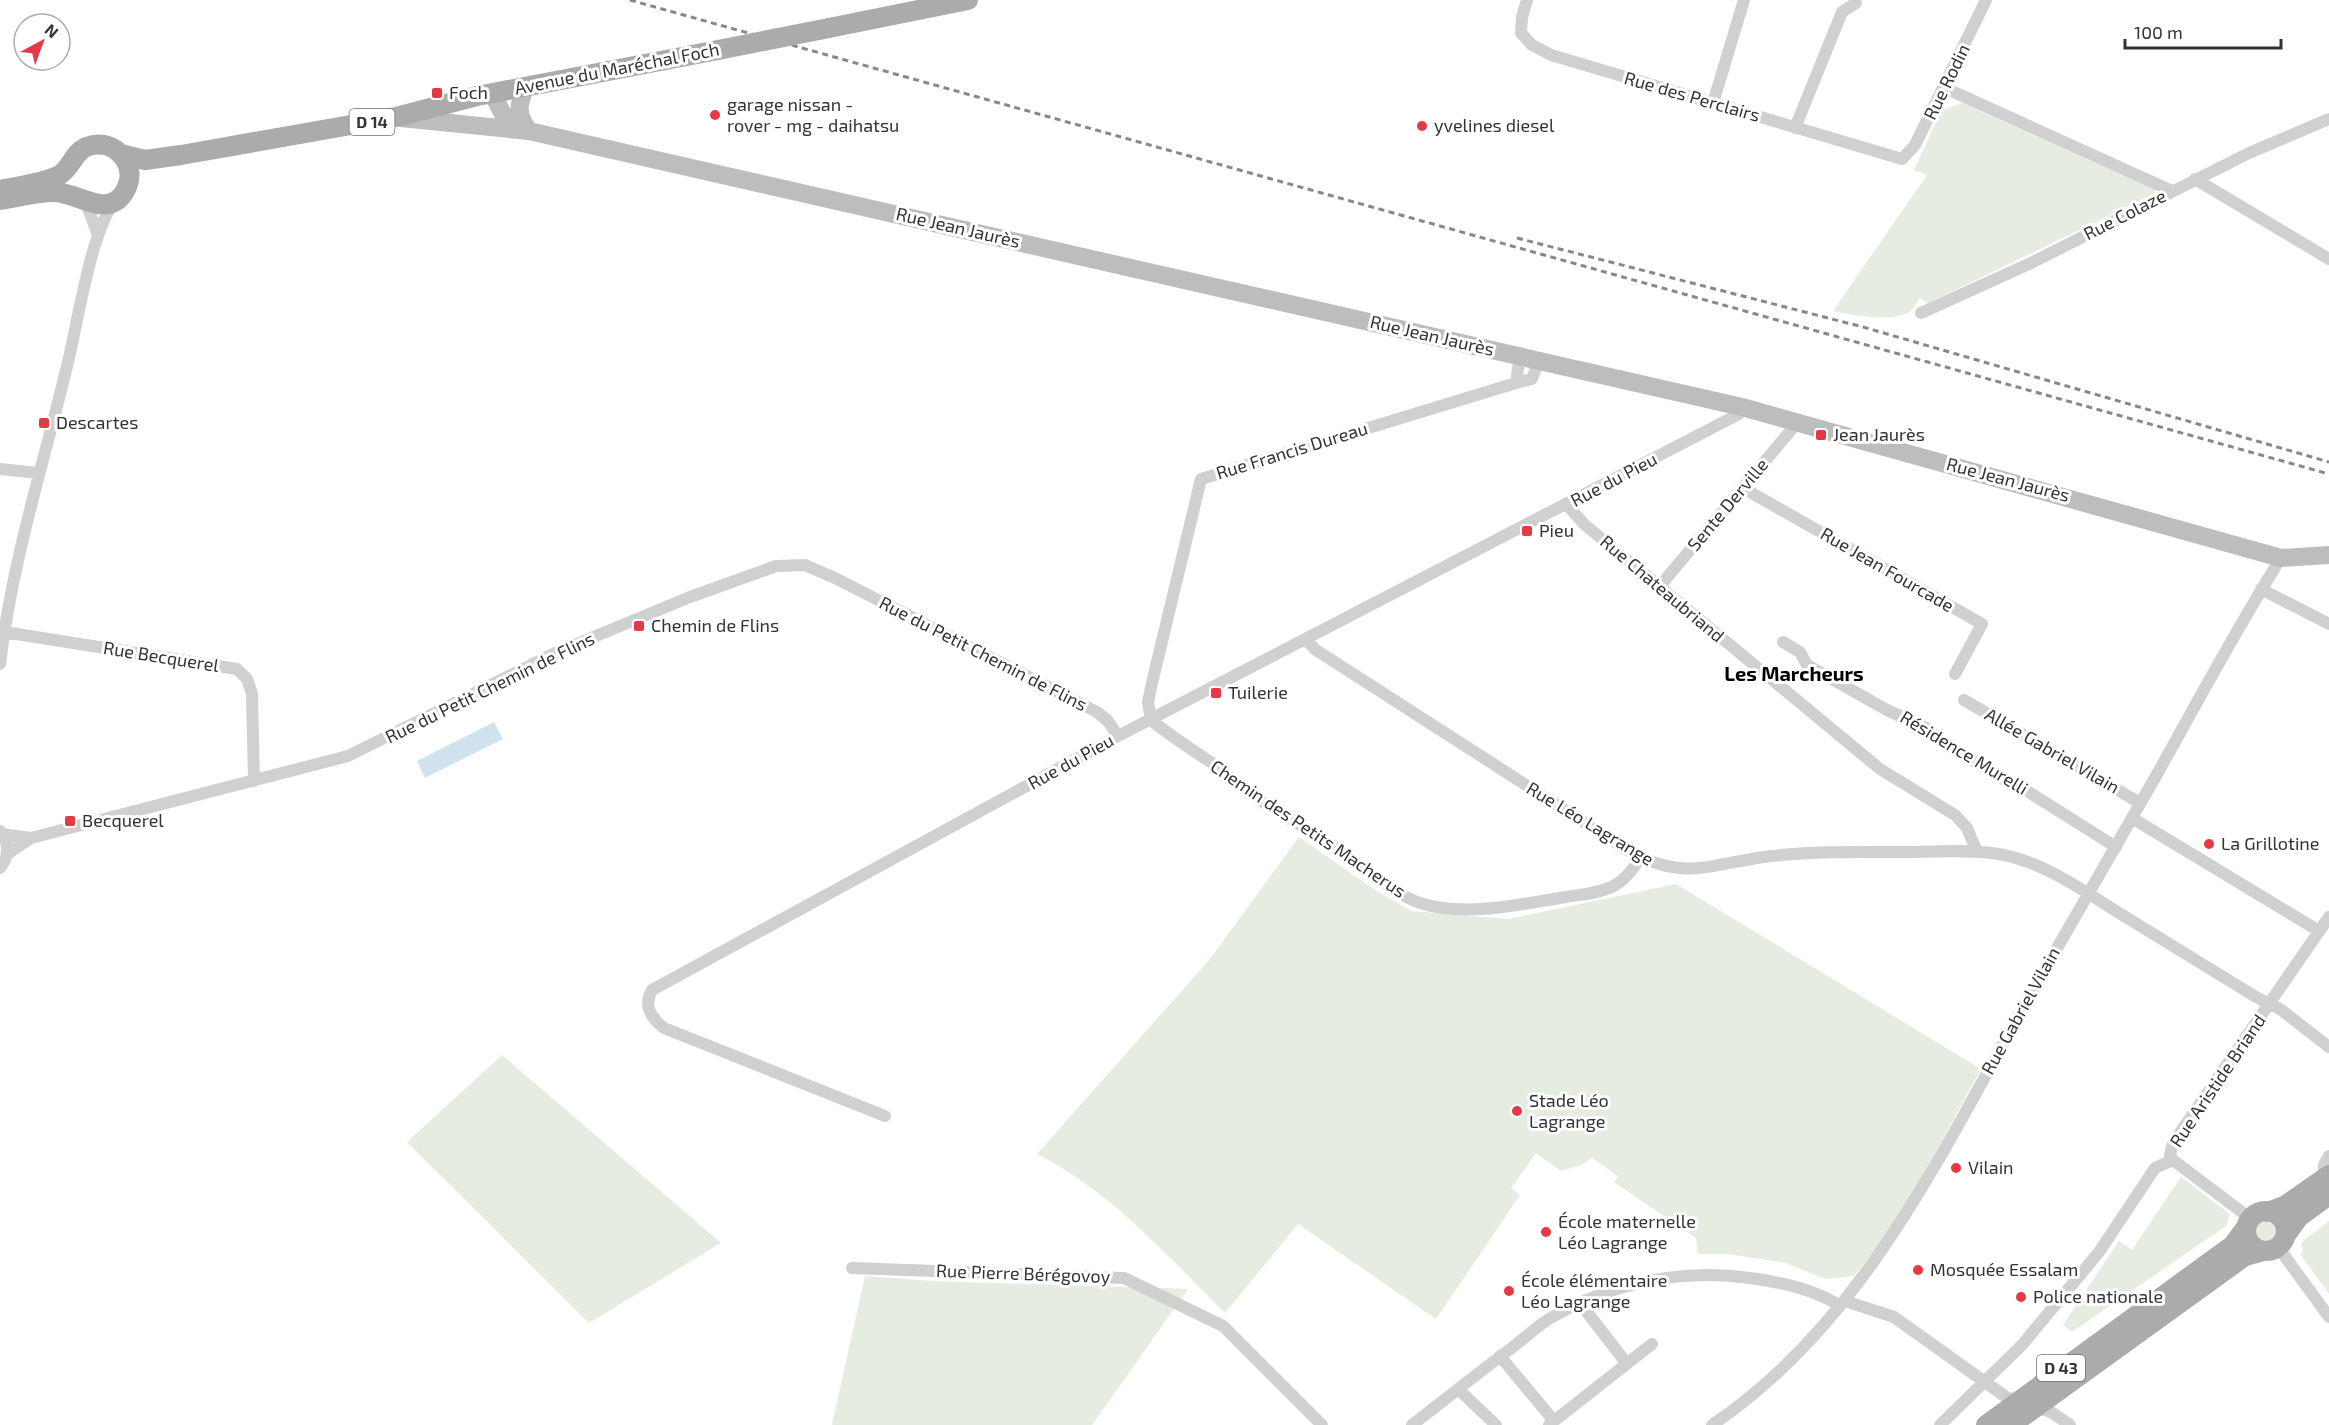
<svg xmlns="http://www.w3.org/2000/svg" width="2329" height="1425" font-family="'Exo 2',sans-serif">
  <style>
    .green { fill: #e6ecdf }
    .water { fill: #cfe2ee }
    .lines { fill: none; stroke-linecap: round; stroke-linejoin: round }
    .minor { stroke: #d0d0d0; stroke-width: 12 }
    .secondary { stroke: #bdbdbd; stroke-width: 18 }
    .primary { stroke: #ababab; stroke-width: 20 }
    .rail { stroke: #888; stroke-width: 3; stroke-dasharray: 6 4.5; stroke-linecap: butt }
    .primary-bridge { stroke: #ababab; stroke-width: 20 }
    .poi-dot { fill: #e63946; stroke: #fff; stroke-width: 2 }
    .labels { text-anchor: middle; stroke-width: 6; stroke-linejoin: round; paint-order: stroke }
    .shield { fill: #fff; stroke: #707070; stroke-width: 1.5 }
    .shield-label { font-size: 16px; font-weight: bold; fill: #333 }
    .street-label { font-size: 18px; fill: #333; stroke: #fff }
    .poi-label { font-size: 18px; fill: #333; stroke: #fff; text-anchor: start }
    .neighbourhood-label { font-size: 20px; font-weight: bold; fill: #000; stroke: #fff }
  </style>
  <rect width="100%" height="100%" fill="#fff"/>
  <path class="green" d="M1962 103 2155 190 2152 195 1928 303 1920 298C1917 301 1915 307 1912 310 1896 324 1852 315 1833 311L1927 175 1914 170 1941 111Z
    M1299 837 1375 890 1412 911 1508 919 1676 884 1981 1069C1943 1137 1905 1216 1854 1276L1825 1279 1786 1263 1728 1254H1698L1696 1238 1614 1182 1618 1176 1592 1158 1581 1165 1561 1171 1536 1153 1511 1188 1520 1195 1436 1319 1298 1224 1225 1313C1166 1255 1112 1192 1037 1154L1210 959Z
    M502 1055 721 1243 589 1323 407 1142Z
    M2181 1177 2230 1214 2226 1226 2072 1332 2063 1325 2119 1241 2132 1250Z
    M2254 1232a12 12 0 1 1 24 0a12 12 0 1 1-24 0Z
    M2329 1221V1294L2300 1254 2303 1252 2301 1245 2304 1240Z
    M865 1276 933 1281 1188 1289 1092 1425H832Z"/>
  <path class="water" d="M494 722 503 739 425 778 417 761Z"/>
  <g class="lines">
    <path class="minor" d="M1527 0 1522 17 1521 33 1532 45 1551 55 1902 159 1915 145 1986 0
      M1945 88 2172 191
      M1713 103 1744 0
      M1795 128 1842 12 1856 3
      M2195 179 2329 259
      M86 203 98 235
      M1921 313 2031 263 2249 153 2329 119
      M1520 356 1516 383 1532 379 1539 360
      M1516 383 1201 479 1152 683 1148 702 1151 720C1173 738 1197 753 1221 769 1227 774 1232 780 1238 785 1270 809 1307 828 1341 851 1361 865 1399 897 1420 903 1464 917 1516 905 1560 898 1599 891 1618 895 1640 858
      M0 469 38 473
      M1743 488 1982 624 1955 674
      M1567 505 1584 524 1880 769 1955 815 1967 828 1977 852
      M1659 587 1797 423
      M2261 589 2329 624
      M4 632 237 669 247 679 252 694 254 781
      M1306 640 1316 650 1627 850C1686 883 1711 863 1772 856 1816 851 1863 852 1908 852 1937 852 1969 849 1999 854 2045 862 2085 892 2124 916 2168 943 2212 970 2256 997L2280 1009 2329 1047
      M1783 642 1800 652 1807 665 1887 710 1928 729 1935 737 2014 786 2024 789 2116 847
      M0 664C12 560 44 463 68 362 78 321 91 231 115 201
      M1964 700 2140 803
      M2132 818 2319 931
      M0 831C9 843 10 856 0 868
      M2 834 31 838
      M7 854 31 838 348 756 555 653 690 597 776 566 805 565 835 578 1097 712 1108 721 1118 736
      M885 1116 664 1028C651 1018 643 1006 652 990L1118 736 1739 414 1742 407
      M2173 1160 2170 1155 2173 1143 2329 917
      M2173 1160 2251 1219
      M2324 1178V1165L2329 1156
      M2278 1247 2329 1317
      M852 1268 1124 1278 1223 1326 1322 1425
      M1845 1301 1894 1317 2006 1397 2051 1412 2070 1425
      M1580 1303 1627 1364
      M1500 1356 1554 1421
      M1458 1389 1496 1425
      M1412 1425C1446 1399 1479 1372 1513 1347 1525 1338 1536 1327 1549 1319 1608 1284 1681 1268 1750 1278 1781 1282 1814 1289 1840 1306
      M1549 1425 1652 1344
      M1712 1425C1861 1325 1940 1156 2025 1004 2068 928 2113 852 2156 776 2197 703 2236 629 2281 558
      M1940 1425 2022 1345 2099 1252 2155 1168 2173 1160"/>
    <path class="secondary" d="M526 86C518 105 516 114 529 131
      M492 93 503 114 527 130
      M401 118 529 131 1742 407 2281 558 2329 555"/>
    <path class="primary" d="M829 28 968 0
      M121 154 145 160 181 155 396 117 477 96 718 50
      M0 190C19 186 40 184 58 176 71 169 73 153 86 147 111 136 138 162 127 187 111 223 79 192 54 192 36 192 18 197 0 200
      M2246 1231a20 20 0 1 1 40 0a20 20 0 1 1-40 0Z
      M2268 1212 2286 1205 2329 1175
      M2286 1235 2299 1217 2329 1195
      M1986 1425 2233 1245 2247 1226
      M2011 1425 2245 1256 2263 1251"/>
    <path class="rail" d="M630 0 2329 474
      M1517 238 1863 327 2329 462"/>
    <path class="primary-bridge" d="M718 50 829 28"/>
  </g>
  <g class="poi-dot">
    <rect x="431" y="87" width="12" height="12" rx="3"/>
    <circle cx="715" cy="115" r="6"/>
    <circle cx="1422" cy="126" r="6"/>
    <rect x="38" y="417" width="12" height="12" rx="3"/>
    <rect x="1815" y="429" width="12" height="12" rx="3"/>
    <rect x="1521" y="525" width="12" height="12" rx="3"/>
    <rect x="633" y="620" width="12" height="12" rx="3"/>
    <rect x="1210" y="687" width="12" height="12" rx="3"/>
    <rect x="64" y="815" width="12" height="12" rx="3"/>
    <circle cx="2209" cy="844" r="6"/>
    <circle cx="1517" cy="1111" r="6"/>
    <circle cx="1956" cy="1168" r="6"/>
    <circle cx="1546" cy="1232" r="6"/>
    <circle cx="1918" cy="1270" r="6"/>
    <circle cx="1509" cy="1291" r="6"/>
    <circle cx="2021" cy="1297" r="6"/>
  </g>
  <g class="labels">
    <g class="shield">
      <rect x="349.5" y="109" width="45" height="26" rx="4.5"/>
      <rect x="2037" y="1355" width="48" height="26" rx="4.5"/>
    </g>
    <g class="shield-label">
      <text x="372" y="128">D 14</text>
      <text x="2061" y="1374">D 43</text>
    </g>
    <g class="street-label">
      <text transform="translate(617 69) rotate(-11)" y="6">Avenue du Maréchal Foch</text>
      <text transform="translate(1947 82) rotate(-64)" y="6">Rue Rodin</text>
      <text transform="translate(1692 97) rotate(16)" y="6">Rue des Perclairs</text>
      <text transform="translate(2125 215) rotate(-27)" y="6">Rue Colaze</text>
      <text transform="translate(958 228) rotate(13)" y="6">Rue Jean Jaurès</text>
      <text transform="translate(1432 336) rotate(13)" y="6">Rue Jean Jaurès</text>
      <text transform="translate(1292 451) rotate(-17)" y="6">Rue Francis Dureau</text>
      <text transform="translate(1614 480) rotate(-28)" y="6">Rue du Pieu</text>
      <text transform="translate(2008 480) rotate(15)" y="6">Rue Jean Jaurès</text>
      <text transform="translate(1728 505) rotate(-50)" y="6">Sente Derville</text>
      <text transform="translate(1887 570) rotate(30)" y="6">Rue Jean Fourcade</text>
      <text transform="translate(1662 589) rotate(40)" y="6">Rue Chateaubriand</text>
      <text transform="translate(983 654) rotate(27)" y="6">Rue du Petit Chemin de Flins</text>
      <text transform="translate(161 657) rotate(9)" y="6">Rue Becquerel</text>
      <text transform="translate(490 688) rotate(-26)" y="6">Rue du Petit Chemin de Flins</text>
      <text transform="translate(2052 751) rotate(30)" y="6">Allée Gabriel Vilain</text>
      <text transform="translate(1964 753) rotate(31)" y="6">Résidence Murelli</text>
      <text transform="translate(1071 762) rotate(-29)" y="6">Rue du Pieu</text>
      <text transform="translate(1590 824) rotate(31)" y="6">Rue Léo Lagrange</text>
      <text transform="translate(1308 829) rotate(34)" y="6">Chemin des Petits Macherus</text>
      <text transform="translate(2021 1011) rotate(-61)" y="6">Rue Gabriel Vilain</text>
      <text transform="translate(2218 1081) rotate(-56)" y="6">Rue Aristide Briand</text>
      <text transform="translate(1023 1274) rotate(2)" y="6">Rue Pierre Bérégovoy</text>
    </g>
    <g class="poi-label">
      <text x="449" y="99">Foch</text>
      <text x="727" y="111">garage nissan -<tspan x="727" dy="21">rover - mg - daihatsu</tspan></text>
      <text x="1434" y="132">yvelines diesel</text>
      <text x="56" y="429">Descartes</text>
      <text x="1833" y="441">Jean Jaurès</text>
      <text x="1539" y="537">Pieu</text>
      <text x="651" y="632">Chemin de Flins</text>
      <text x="1228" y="699">Tuilerie</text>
      <text x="82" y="827">Becquerel</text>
      <text x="2221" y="850">La Grillotine</text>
      <text x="1529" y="1107">Stade Léo<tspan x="1529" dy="21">Lagrange</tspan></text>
      <text x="1968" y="1174">Vilain</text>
      <text x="1558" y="1228">École maternelle<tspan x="1558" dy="21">Léo Lagrange</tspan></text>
      <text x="1930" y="1276">Mosquée Essalam</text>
      <text x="1521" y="1287">École élémentaire<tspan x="1521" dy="21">Léo Lagrange</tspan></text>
      <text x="2033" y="1303">Police nationale</text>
    </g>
    <g class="neighbourhood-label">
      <text x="1794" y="681">Les Marcheurs</text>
    </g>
  </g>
  <g transform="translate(42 42) rotate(41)"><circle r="28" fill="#ffffff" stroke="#adadad" stroke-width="1.5"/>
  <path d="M0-4.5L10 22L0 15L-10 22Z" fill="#e63946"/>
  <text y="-9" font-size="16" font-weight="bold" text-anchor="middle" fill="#333333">N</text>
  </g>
  <path d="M2125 39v9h156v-9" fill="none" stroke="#333333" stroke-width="3"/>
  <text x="2134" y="39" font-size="18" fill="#333333" stroke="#ffffff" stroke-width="4.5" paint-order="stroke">100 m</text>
</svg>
